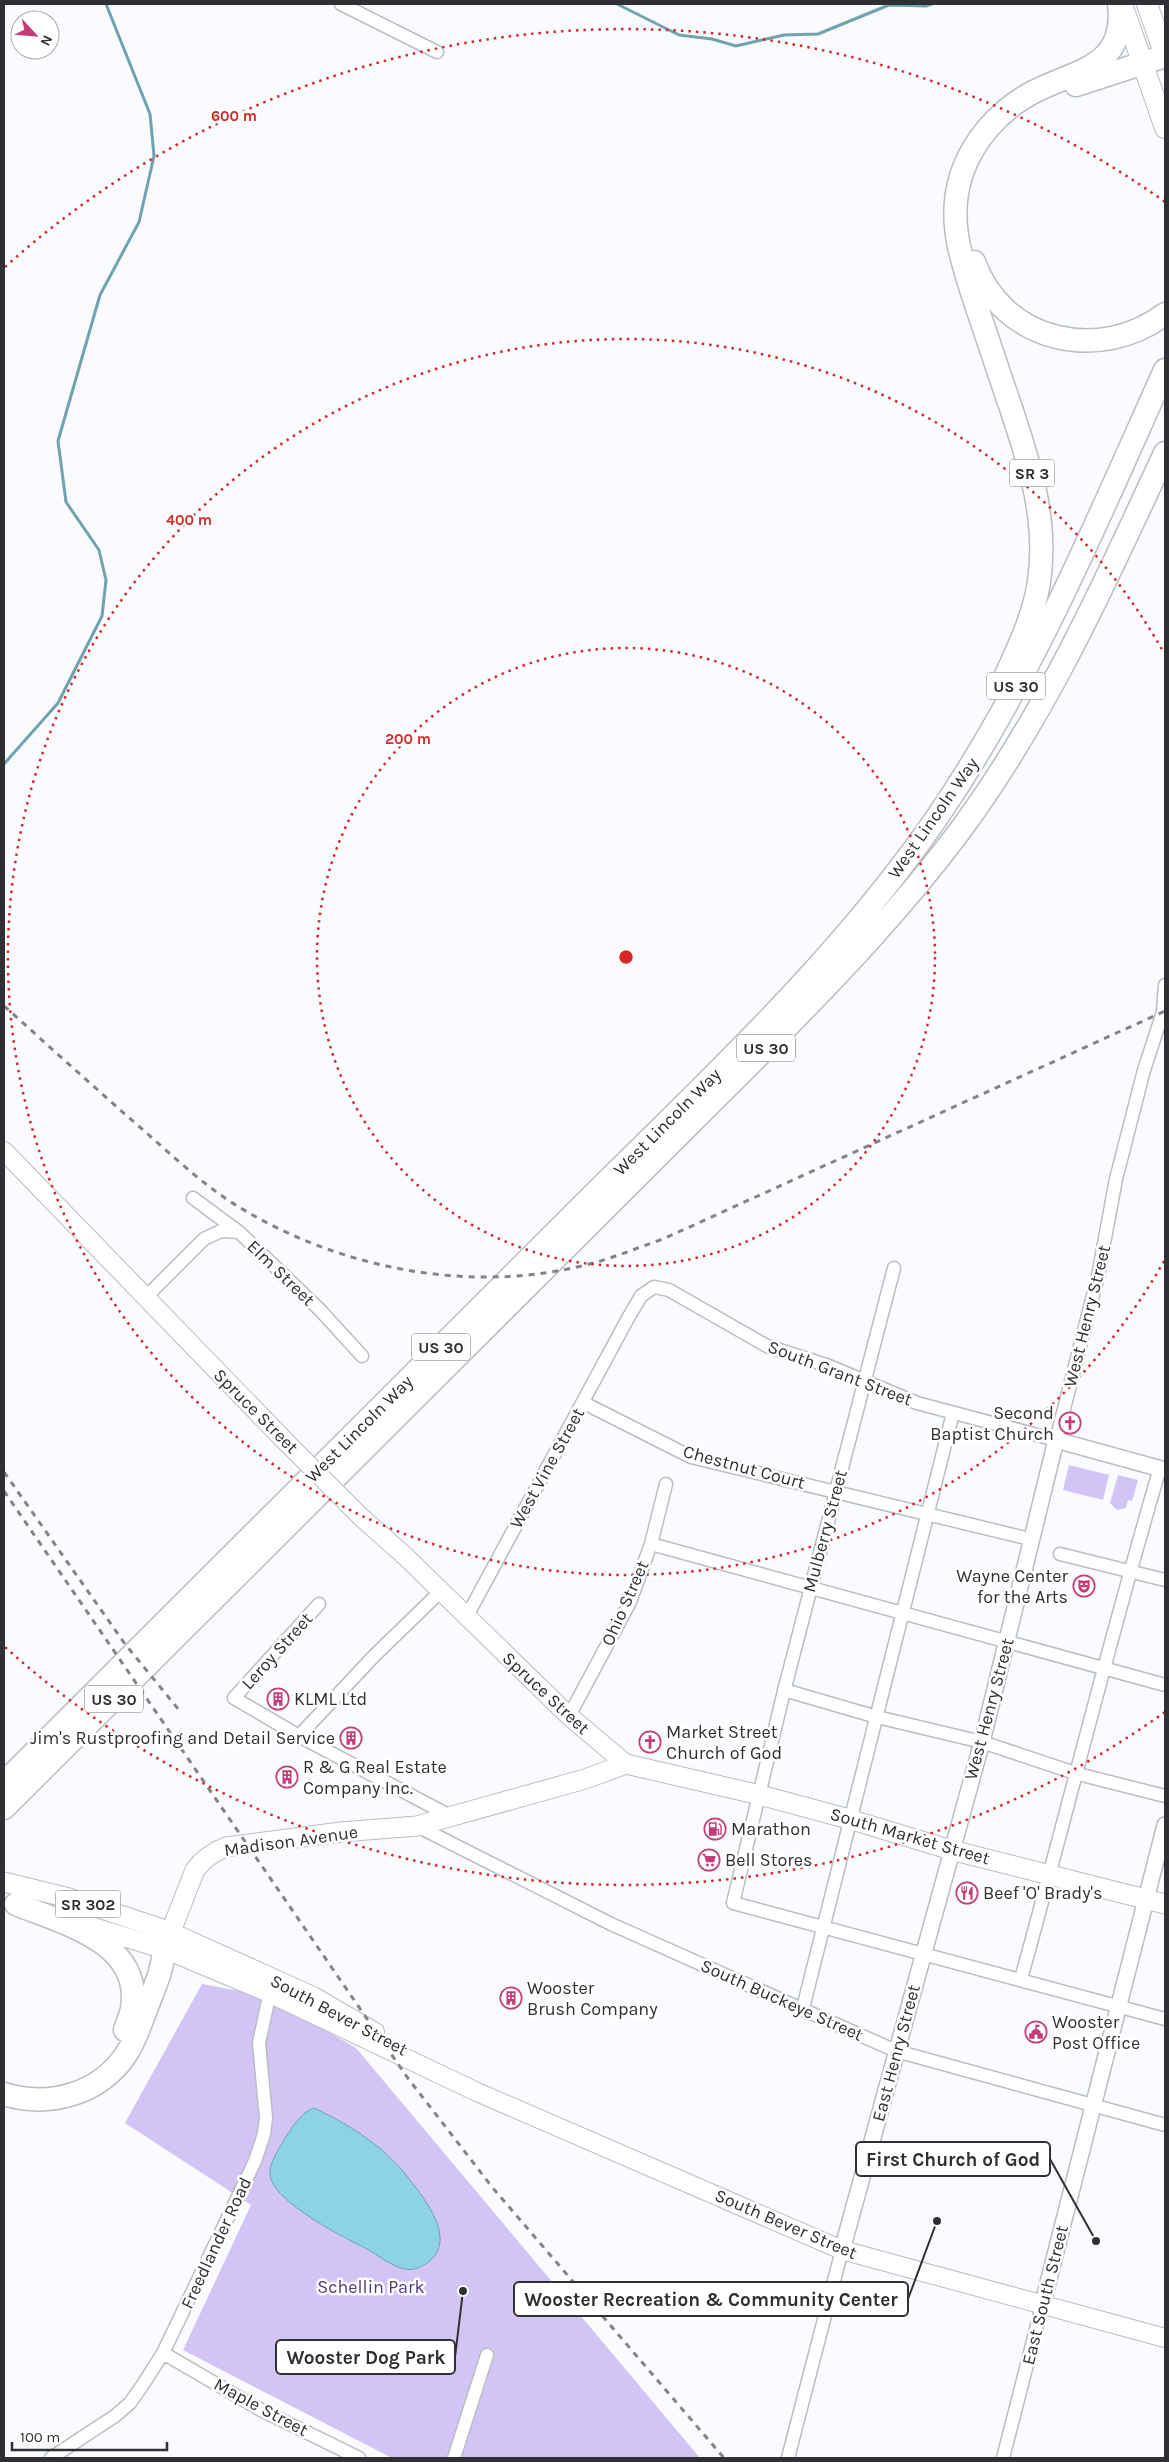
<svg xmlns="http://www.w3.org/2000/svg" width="1169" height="2462" font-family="Karla,sans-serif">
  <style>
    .green { fill: #d2c5f6 }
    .water { fill: #8cd3e6; stroke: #70a2b0 }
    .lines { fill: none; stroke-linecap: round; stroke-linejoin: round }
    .stream { stroke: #70a2b0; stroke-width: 3 }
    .minor-casing { stroke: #b9bdc4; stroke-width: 15 }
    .tertiary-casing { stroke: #b9bdc4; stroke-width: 18 }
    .secondary-casing { stroke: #b9bdc4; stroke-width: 20 }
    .primary-casing { stroke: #b9bdc4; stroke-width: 21 }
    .trunk-casing { stroke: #b9bdc4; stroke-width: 22 }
    .motorway-casing { stroke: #b9bdc4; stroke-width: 25 }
    .minor { stroke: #fff; stroke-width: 12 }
    .tertiary { stroke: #fff; stroke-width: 15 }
    .secondary { stroke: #fff; stroke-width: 18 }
    .primary { stroke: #fff; stroke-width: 19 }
    .trunk { stroke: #fff; stroke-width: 20 }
    .motorway { stroke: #fff; stroke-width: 22 }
    .rail { stroke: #838487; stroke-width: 3; stroke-dasharray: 6 6; stroke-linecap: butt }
    .secondary-bridge-casing { stroke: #b9bdc4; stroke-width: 20; stroke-linecap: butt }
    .secondary-bridge { stroke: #fff; stroke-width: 18 }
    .ring { fill: none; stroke: #d62828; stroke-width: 2.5; stroke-dasharray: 2.5 5 }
    .labels { text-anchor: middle; stroke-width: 5; stroke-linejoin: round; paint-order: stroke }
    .shield { fill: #fff; stroke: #6d6e70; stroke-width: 1 }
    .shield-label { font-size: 16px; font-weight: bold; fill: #2f3033 }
    .street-label { font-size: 18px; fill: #2f3033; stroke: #fff }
    .poi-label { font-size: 18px; fill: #2f3033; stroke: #fff; text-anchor: start }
    .park-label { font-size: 18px; fill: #503b7b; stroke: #fff }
    .centre { fill: #d62828; stroke: #fff; stroke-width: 2.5 }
    .ring-label { font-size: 15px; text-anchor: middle; font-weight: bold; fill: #d62828; stroke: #fff; stroke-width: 5; stroke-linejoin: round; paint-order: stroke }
    .leader { fill: none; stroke: #2f3033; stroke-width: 2 }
    .callout-dot { fill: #2f3033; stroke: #fff; stroke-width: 2 }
    .callout { fill: #fff; stroke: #2f3033; stroke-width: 2 }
    .callout-label { font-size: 19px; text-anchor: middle; font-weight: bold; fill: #2f3033 }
  </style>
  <rect width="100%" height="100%" fill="#f9fbfe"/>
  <path class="green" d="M1069 1465 1109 1475 1103 1500 1063 1490Z
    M1118 1475 1138 1480 1132 1501 1128 1500 1126 1508 1117 1510 1110 1503Z
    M202 1984 267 1996 356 2048 700 2458H392L183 2350 251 2205 125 2123Z"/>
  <path class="water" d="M314 2108C352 2126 384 2146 410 2180 426 2201 455 2237 431 2260 423 2267 414 2271 404 2269 392 2266 377 2255 367 2249 345 2238 266 2199 270 2171 271 2161 279 2149 284 2140 290 2130 302 2111 314 2108Z"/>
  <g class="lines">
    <path class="stream" d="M617 4 679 35 712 39 736 46 784 35 818 34 889 5 926 6 932 4
      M4 764 58 703 102 616 106 580 99 550 66 502 58 441 100 295 139 222 154 156 150 114 106 4"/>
    <g class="minor-casing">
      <path id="minor" d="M341 4 437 52
        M193 1198 239 1232 320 1310 362 1356
        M894 1268 784 1691 733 1903 1165 2019
        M145 1298 204 1239 221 1231 239 1232
        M584 1403 691 1457 1030 1539
        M651 1544 1165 1685
        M1060 1554 1165 1580
        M319 1604 234 1698 299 1736 450 1816
        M467 1616 627 1320 641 1296 654 1287 669 1290 767 1346 829 1366 917 1403 1056 1440 1098 1276 1116 1179 1144 1070 1163 1012 1165 985
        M784 1690 877 1717 982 1742 1078 1774 1165 1796
        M569 1716 630 1602 651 1544 666 1484
        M299 1736 374 1656 441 1591
        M417 1826 611 1924 896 2051 1165 2125
        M1021 1979C1068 1809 1110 1637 1160 1468
        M803 2008 953 1413
        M163 2353 261 2410 359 2458
        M51 2458 115 2416 130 2403 142 2386 163 2353 255 2161 264 2134 266 2118 259 2043 271 1987
        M454 2458 487 2355
        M788 2458 842 2250
        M1003 2458 1042 2306"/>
    </g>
    <g class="tertiary-casing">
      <path id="tertiary" d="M842 2250 982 1742 1056 1440 1165 1470
        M1042 2306 1165 1825"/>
    </g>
    <g class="secondary-casing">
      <path id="secondary" d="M4 1151 286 1442
        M361 1517 405 1556 569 1716 626 1764
        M171 1932 313 1996 375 2032
        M164 1949 269 1993 477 2092 842 2250 1165 2338"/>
    </g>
    <g class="primary-casing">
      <path id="primary" d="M4 1882 69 1898 171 1932
        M79 1923 164 1949 195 1870C203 1859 213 1852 226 1847L341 1832 417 1826 585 1779 626 1764 760 1795 849 1819 951 1850 1165 1904"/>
    </g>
    <g class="trunk-casing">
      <path id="trunk" d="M1122 4 1165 128
        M1147 4 1165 56"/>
    </g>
    <g class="motorway-casing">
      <path id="motorway" d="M1076 85 1165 56
        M974 262C1003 343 1100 363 1165 314
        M1005 677C1019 647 1034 615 1039 582 1048 521 1030 465 1011 408 999 374 988 339 976 305 962 261 946 220 962 173 973 141 998 112 1028 95 1071 70 1127 71 1119 4
        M4 1783C192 1595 381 1407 569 1219 697 1091 835 966 938 816 1032 678 1097 521 1165 370
        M4 1808 773 1041C839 974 903 907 959 832 1045 716 1105 583 1165 453
        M16 1904C62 1923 143 1942 132 2008 131 2015 127 2023 125 2030
        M4 2094C50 2108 100 2094 127 2053 136 2039 141 2022 147 2007 154 1988 163 1970 164 1949"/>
    </g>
    <use href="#minor" class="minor"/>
    <use href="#tertiary" class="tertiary"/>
    <use href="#secondary" class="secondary"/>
    <use href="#primary" class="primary"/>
    <use href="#trunk" class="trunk"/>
    <use href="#motorway" class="motorway"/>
    <path class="rail" d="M4 1006C50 1047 96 1089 142 1129 173 1156 204 1186 239 1207 337 1267 464 1293 577 1267 606 1261 634 1249 663 1239L1165 1011
      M4 1472 125 1644 179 1710
      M4 1491 407 2077 492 2187 724 2458"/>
    <g class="secondary-bridge-casing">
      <path id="secondary-bridge" d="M286 1442 361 1517"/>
    </g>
    <use href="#secondary-bridge" class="secondary-bridge"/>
  </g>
  <g class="ring">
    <circle cx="626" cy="957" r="309"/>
    <path d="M1164 1261A618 618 0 1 1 1164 653"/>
    <path d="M1165 1712A928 928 0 0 1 5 1647M5 267A928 928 0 0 1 1165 202"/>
  </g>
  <defs>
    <g id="church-ring" transform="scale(1.125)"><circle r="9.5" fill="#fff" stroke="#c43d7b" stroke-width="1.5"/><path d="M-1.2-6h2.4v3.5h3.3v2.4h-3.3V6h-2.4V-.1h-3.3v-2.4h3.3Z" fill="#c43d7b"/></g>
    <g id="theatre-ring" transform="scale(1.125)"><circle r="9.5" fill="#fff" stroke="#c43d7b" stroke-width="1.5"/><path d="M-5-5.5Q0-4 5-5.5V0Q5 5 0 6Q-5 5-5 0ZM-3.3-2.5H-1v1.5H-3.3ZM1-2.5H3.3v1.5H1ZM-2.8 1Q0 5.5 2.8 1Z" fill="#c43d7b"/></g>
    <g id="building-ring" transform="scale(1.125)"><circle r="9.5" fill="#fff" stroke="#c43d7b" stroke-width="1.5"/><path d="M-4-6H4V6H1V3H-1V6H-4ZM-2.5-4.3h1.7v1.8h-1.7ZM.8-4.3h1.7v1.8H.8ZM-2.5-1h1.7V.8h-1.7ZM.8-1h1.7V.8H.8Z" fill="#c43d7b"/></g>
    <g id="fuel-ring" transform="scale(1.125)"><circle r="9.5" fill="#fff" stroke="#c43d7b" stroke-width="1.5"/><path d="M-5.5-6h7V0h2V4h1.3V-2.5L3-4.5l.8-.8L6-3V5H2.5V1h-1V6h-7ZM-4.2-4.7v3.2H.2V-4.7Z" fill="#c43d7b"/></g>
    <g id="supermarket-ring" transform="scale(1.125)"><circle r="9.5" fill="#fff" stroke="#c43d7b" stroke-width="1.5"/><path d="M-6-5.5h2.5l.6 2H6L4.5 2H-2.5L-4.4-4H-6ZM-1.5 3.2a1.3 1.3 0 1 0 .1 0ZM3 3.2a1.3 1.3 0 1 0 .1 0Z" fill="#c43d7b"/></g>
    <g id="restaurant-ring" transform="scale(1.125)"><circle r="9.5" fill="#fff" stroke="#c43d7b" stroke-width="1.5"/><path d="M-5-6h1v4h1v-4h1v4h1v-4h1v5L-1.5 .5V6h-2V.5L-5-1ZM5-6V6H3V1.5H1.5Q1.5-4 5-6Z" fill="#c43d7b"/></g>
    <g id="civic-ring" transform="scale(1.125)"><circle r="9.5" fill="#fff" stroke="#c43d7b" stroke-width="1.5"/><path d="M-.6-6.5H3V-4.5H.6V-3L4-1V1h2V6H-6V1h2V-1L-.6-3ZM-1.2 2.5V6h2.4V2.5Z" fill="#c43d7b"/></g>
  </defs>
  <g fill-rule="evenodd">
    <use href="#church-ring" x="1070" y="1423"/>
    <use href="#theatre-ring" x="1084" y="1586"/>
    <use href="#building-ring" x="278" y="1699"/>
    <use href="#building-ring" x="351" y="1738"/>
    <use href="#church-ring" x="650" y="1742"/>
    <use href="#building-ring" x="287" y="1777"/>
    <use href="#fuel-ring" x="715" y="1829"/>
    <use href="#supermarket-ring" x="709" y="1860"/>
    <use href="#restaurant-ring" x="967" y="1893"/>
    <use href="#building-ring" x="511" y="1998"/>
    <use href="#civic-ring" x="1036" y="2032"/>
  </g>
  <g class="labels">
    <g class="shield">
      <rect x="1009.5" y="459.5" width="45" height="27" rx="4"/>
      <rect x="987" y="672.5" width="58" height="27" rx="4"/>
      <rect x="737" y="1034.5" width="58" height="27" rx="4"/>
      <rect x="412" y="1333.5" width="58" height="27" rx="4"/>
      <rect x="85" y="1685.5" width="58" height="27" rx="4"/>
      <rect x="55.5" y="1890.5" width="65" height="27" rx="4"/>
    </g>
    <g class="shield-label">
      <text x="1032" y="479">SR 3</text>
      <text x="1016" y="692">US 30</text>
      <text x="766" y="1054">US 30</text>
      <text x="441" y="1353">US 30</text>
      <text x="114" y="1705">US 30</text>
      <text x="88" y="1910">SR 302</text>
    </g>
    <g class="street-label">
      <text transform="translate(933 818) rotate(-55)" y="6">West Lincoln Way</text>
      <text transform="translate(667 1122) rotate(-45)" y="6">West Lincoln Way</text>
      <text transform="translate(281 1273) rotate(44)" y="6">Elm Street</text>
      <text transform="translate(1087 1316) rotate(-76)" y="6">West Henry Street</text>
      <text transform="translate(840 1373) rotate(21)" y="6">South Grant Street</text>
      <text transform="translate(256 1411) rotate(45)" y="6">Spruce Street</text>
      <text transform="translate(359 1429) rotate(-45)" y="6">West Lincoln Way</text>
      <text transform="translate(744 1467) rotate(15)" y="6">Chestnut Court</text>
      <text transform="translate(547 1468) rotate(-61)" y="6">West Vine Street</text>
      <text transform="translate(825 1531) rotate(-75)" y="6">Mulberry Street</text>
      <text transform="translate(625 1603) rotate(-66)" y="6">Ohio Street</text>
      <text transform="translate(277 1651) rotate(-48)" y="6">Leroy Street</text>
      <text transform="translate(546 1693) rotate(43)" y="6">Spruce Street</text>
      <text transform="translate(989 1709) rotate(-75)" y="6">West Henry Street</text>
      <text transform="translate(910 1836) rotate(16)" y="6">South Market Street</text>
      <text transform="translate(291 1841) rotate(-8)" y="6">Madison Avenue</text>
      <text transform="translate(782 2000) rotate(24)" y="6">South Buckeye Street</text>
      <text transform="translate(339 2015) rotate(28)" y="6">South Bever Street</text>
      <text transform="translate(896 2053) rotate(-75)" y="6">East Henry Street</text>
      <text transform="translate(786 2224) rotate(23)" y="6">South Bever Street</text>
      <text transform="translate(216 2243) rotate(-65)" y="6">Freedlander Road</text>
      <text transform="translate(1045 2295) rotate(-76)" y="6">East South Street</text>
      <text transform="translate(261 2407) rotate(28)" y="6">Maple Street</text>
    </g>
    <g class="poi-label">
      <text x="1054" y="1419" text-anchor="end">Second<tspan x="1054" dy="21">Baptist Church</tspan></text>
      <text x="1068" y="1582" text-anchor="end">Wayne Center<tspan x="1068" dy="21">for the Arts</tspan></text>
      <text x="294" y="1705">KLML Ltd</text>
      <text x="666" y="1738">Market Street<tspan x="666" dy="21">Church of God</tspan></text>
      <text x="335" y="1744" text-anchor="end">Jim's Rustproofing and Detail Service</text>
      <text x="303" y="1773">R &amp; G Real Estate<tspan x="303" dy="21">Company Inc.</tspan></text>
      <text x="731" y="1835">Marathon</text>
      <text x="725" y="1866">Bell Stores</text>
      <text x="983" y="1899">Beef 'O' Brady's</text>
      <text x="527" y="1994">Wooster<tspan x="527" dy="21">Brush Company</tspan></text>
      <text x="1052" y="2028">Wooster<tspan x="1052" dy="21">Post Office</tspan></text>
    </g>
    <g class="park-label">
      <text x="371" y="2293">Schellin Park</text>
    </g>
  </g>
  <circle cx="626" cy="957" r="8" class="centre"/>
  <g class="ring-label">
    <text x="234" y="121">600 m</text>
    <text x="189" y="525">400 m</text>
    <text x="408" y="744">200 m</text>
  </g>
  <path class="leader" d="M1096 2241L1050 2159M937 2221L908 2299M463 2291L455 2357"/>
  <g class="callout-dot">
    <circle cx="1096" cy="2241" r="5"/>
    <circle cx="937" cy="2221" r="5"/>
    <circle cx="463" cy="2291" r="5"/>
  </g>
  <g class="callout">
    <rect x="856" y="2142" width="194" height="34" rx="5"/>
    <rect x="514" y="2282" width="394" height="34" rx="5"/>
    <rect x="276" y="2340" width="179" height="34" rx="5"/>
  </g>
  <g class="callout-label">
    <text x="953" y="2166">First Church of God</text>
    <text x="711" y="2306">Wooster Recreation &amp; Community Center</text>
    <text x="366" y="2364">Wooster Dog Park</text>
  </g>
  <rect width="1169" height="2462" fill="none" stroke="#2f3033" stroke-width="10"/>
  <g transform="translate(35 35) rotate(116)"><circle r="24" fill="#ffffff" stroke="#acacad"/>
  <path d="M0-4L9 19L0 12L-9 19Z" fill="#c43d7b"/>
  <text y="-8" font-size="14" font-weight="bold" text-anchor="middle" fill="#2f3033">N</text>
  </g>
  <path d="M12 2442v8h155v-8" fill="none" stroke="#2f3033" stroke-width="2.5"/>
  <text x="20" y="2442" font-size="15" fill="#2f3033" stroke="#ffffff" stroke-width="4" paint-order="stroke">100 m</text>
</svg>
